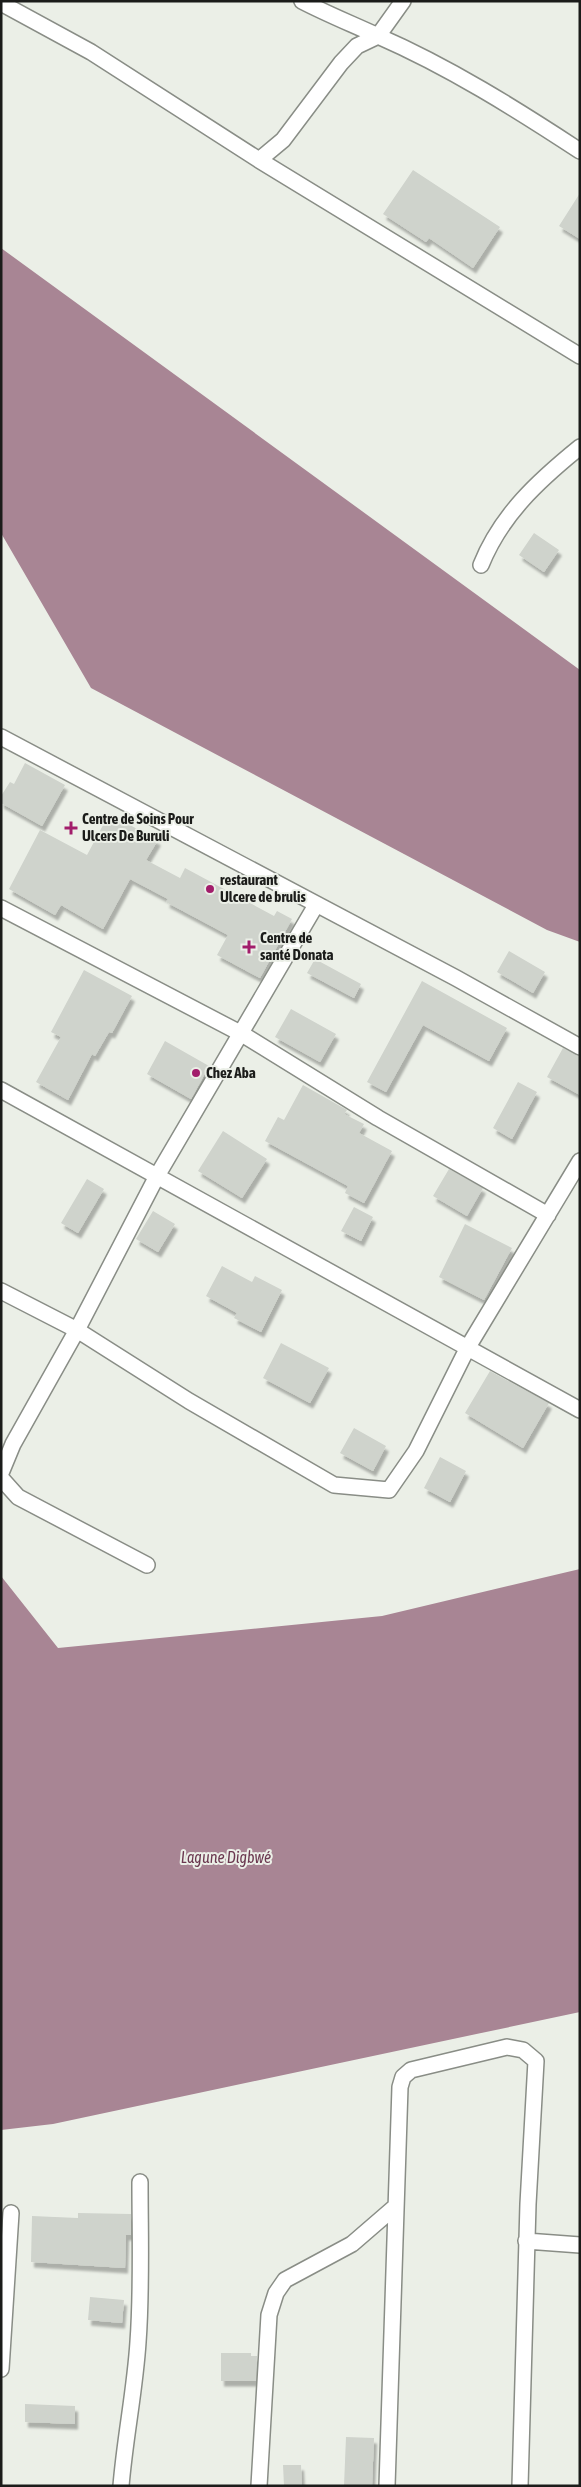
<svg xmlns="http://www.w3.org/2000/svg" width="581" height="2487" font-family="'Asap Condensed',sans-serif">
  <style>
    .water { fill: #a88594 }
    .building { fill: #cfd3cc; filter: url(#shadow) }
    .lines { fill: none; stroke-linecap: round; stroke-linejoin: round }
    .street-casing { stroke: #898d86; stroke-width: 18 }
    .street { stroke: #fff; stroke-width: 15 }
    .poi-dot { fill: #a21d6b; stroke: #ebefe7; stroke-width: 2 }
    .labels { text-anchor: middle; stroke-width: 4; stroke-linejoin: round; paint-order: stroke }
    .poi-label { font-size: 15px; font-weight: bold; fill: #1b1c1a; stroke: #ebefe7; text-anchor: start }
    .water-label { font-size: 16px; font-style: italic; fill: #6b3850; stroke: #ebefe7 }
  </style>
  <defs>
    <filter id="shadow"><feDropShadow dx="3" dy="5.5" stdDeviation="1" flood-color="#0004"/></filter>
  </defs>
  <rect width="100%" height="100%" fill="#ebefe7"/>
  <path class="water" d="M1 248 580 670V942L547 930 91 688 1 533Z
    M580 1569V2012L53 2124 1 2130V1576L58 1648 382 1616Z"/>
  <path class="building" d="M413 170 500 227 473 268 429 238 426 242 383 214Z
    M580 193V239L559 226Z
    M534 533 559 550 544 572 519 555Z
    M25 763 65 785 42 826 1 803V796L10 782 14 784Z
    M109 814 158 840 146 860 180 878 185 868 274 916 277 911 292 919 260 978 217 955 228 935 166 902 168 899 130 879 103 929 61 905 55 915 9 889 40 830 87 855Z
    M509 951 545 972 533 993 497 972Z
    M315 959 361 984 354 998 307 973Z
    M84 970 132 996 112 1033 109 1032 95 1056 92 1054 68 1100 36 1082 61 1037 51 1032Z
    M422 981 507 1028 489 1061 423 1025 386 1092 367 1082Z
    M291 1009 336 1034 320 1062 275 1037Z
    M165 1041 209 1066 191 1099 147 1074Z
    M563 1048 580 1056V1095L547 1077Z
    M518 1082 537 1092 512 1139 493 1128Z
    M303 1085 347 1110 344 1114 364 1124 359 1133 392 1151 364 1203 345 1193 348 1186 265 1141 278 1117 284 1120Z
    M223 1131 267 1159 242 1198 198 1171Z
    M449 1169 483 1188 467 1216 433 1196Z
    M87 1179 104 1189 78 1233 61 1223Z
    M354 1207 373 1217 361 1241 341 1231Z
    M153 1211 175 1224 158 1252 136 1239Z
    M465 1224 512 1248 484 1300 439 1277Z
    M222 1266 252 1282 255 1276 282 1290 261 1332 234 1318 237 1313 206 1296Z
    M281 1343 329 1368 310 1403 263 1378Z
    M490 1371 549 1403 523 1448 465 1413Z
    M354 1428 386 1446 373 1471 340 1453Z
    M440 1457 466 1471 450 1502 424 1488Z
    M78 2213 131 2214V2235H126L125 2268 31 2262 32 2216 78 2218Z
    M90 2297 124 2300 122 2323 88 2320Z
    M221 2353H251V2356H257L256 2381H221Z
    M25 2404 75 2406V2424L25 2422Z
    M346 2437 374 2438 372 2486H344Z
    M283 2465H301L302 2486H284Z"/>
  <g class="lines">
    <g class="street-casing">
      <path id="street" d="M302 1C327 14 352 24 378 36 449 67 516 109 580 151
        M1 3 91 52 259 160 580 356
        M259 160 283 140 341 63 357 46 378 36 403 1
        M481 565C501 515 538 481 580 447
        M1 737 456 978 580 1047
        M1 908 242 1034 378 1118 548 1215
        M1 1090 580 1410
        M1 1291 77 1330 189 1401 334 1485 389 1490 416 1451 468 1347 580 1161
        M1 1473 13 1444 77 1330 157 1176 316 905
        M1 1478 18 1497 147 1565
        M526 2241 580 2245
        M1 2369 11 2213
        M121 2486C125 2437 135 2390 138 2342 142 2289 140 2235 140 2182
        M259 2486 269 2315 276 2293 285 2280 352 2244 396 2206
        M387 2486 400 2087 403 2077 411 2070 507 2047 523 2050 536 2061 528 2204 520 2486"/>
    </g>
    <use href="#street" class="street"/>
  </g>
  <g class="poi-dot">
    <path d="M68.5 820.5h5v5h5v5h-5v5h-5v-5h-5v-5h5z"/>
    <circle cx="210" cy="889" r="5"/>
    <path d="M246.5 939.5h5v5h5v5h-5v5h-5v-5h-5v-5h5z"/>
    <circle cx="196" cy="1073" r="5"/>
  </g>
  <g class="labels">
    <g class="poi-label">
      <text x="82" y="824">Centre de Soins Pour<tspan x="82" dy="17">Ulcers De Buruli</tspan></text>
      <text x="220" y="885">restaurant<tspan x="220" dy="17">Ulcere de brulis</tspan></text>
      <text x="260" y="943">Centre de<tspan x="260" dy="17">santé Donata</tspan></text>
      <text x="206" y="1078">Chez Aba</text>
    </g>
    <g class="water-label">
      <text x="226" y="1863">Lagune Digbwé</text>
    </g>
  </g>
  <rect width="581" height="2487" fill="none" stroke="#1b1c1a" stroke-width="5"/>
</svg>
